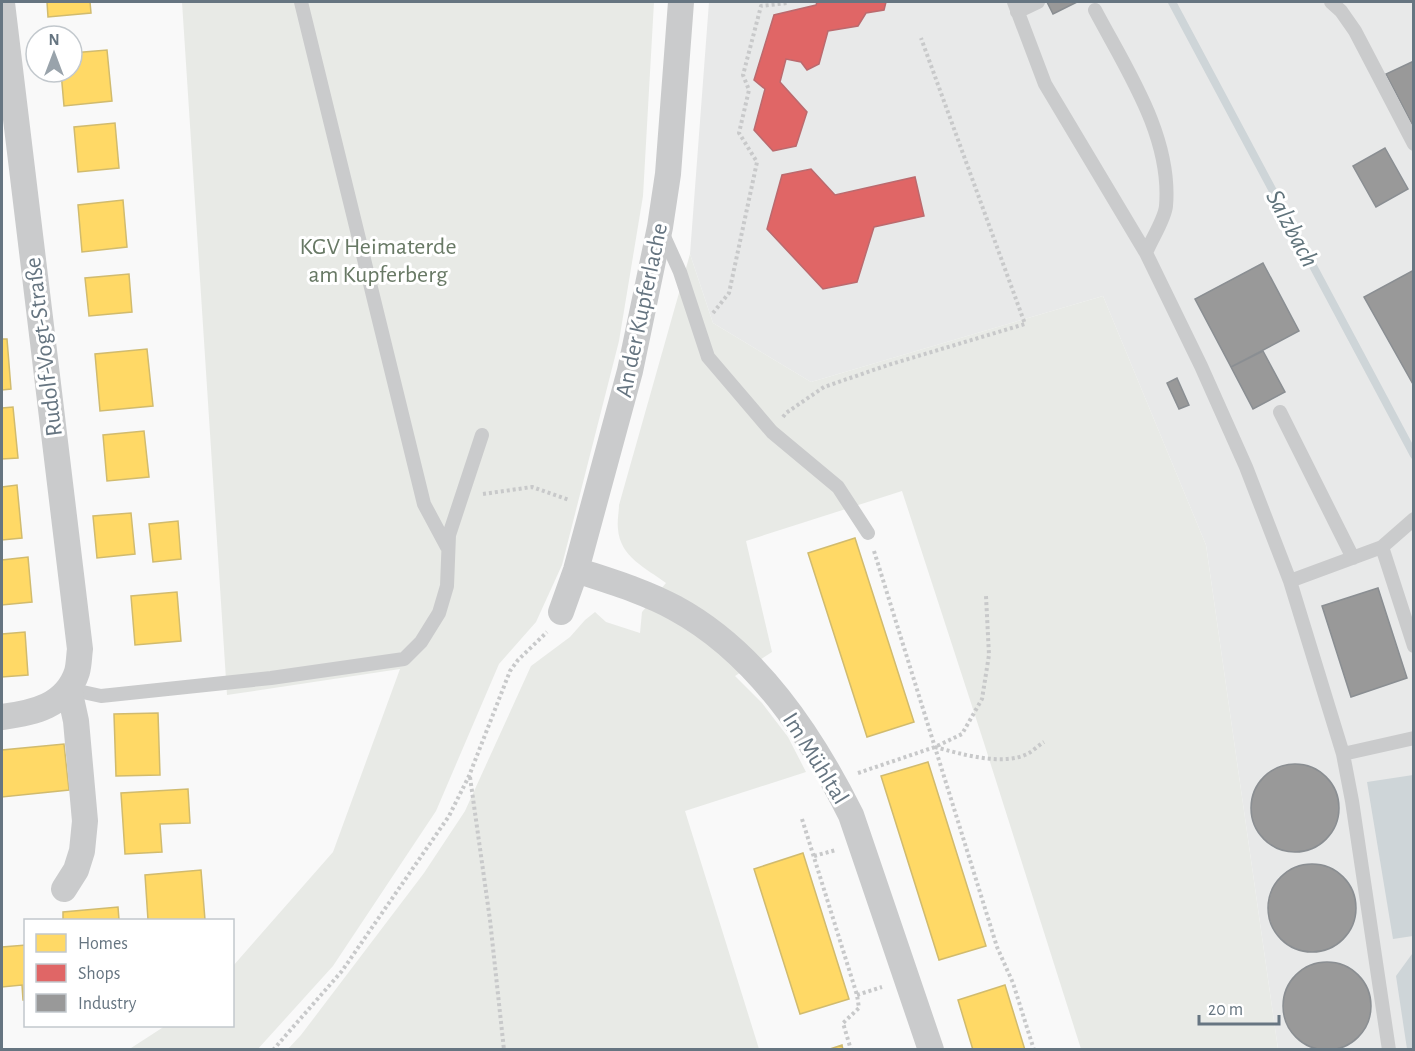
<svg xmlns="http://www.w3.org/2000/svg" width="1415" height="1051" font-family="'Alegreya Sans',sans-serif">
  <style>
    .built { fill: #e8e9e9 }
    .green { fill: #e8eae6 }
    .water { fill: #ced5d8 }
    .homes { fill: #ffd966; stroke: #d1bb6e; stroke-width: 1.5 }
    .shops { fill: #e06666; stroke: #bb6a6e; stroke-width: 1.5 }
    .industry { fill: #999; stroke: #8a8e92; stroke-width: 1.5 }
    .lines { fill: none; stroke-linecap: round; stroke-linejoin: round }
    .stream { stroke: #ced5d8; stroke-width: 8 }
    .path { stroke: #c8c9ca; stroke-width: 4; stroke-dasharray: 3 3; stroke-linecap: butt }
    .service { stroke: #cacbcc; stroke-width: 14 }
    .minor { stroke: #cacbcc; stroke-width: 26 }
    .labels { text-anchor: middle; stroke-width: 6; stroke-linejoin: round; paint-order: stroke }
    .park-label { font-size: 24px; fill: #687965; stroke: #fff }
    .street-label { font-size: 24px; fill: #667581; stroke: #fff }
    .water-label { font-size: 26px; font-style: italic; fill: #60737b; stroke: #fff }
  </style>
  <rect width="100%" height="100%" fill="#f9f9f9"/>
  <path class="built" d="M709 2H1413V1049H1278L1206 545 1103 296 811 382 713 323 690 254Z"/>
  <path class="green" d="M182 2H654L643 196 619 341 562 565 536 622 499 664 436 811 333 966 257 1050H128L165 1026H232L233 966 333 852 400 669 227 695Z
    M690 254 713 323 811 382 1103 296 1206 545 1278 1049H1081L984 743 902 491 746 541 772 652 735 676 762 703 788 737 806 772 685 811 759 1049 287 1050 301 1035 424 873 465 811 531 666 570 637 585 620 595 612 606 622 640 633 642 612 666 583C646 568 620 557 618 529 617 521 619 512 619 505Z"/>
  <path class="water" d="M1413 775V936L1393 939 1367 782Z
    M1412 954 1413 1049H1407L1396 976Z"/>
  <path class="homes" d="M47 2H90L91 13 48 17Z
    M107 50 112 101 64 106 61 72H72V53Z
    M115 123 119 168 78 172 74 127Z
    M123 200 127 247 82 252 78 205Z
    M129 274 132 312 89 316 85 278Z
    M2 339H7L11 389 2 390Z
    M147 349 153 406 100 411 95 354Z
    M13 407 18 458 2 459V408Z
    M144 431 149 477 107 481 103 435Z
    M17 485 22 538 2 540V487Z
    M131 513 135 554 97 558 93 516Z
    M178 521 181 559 153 562 149 524Z
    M855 538 914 722 867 737 808 553Z
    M28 557 32 602 2 605V560Z
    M177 592 181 641 135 645 131 596Z
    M25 632 28 675 2 677V634Z
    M158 713 160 775 116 776 114 714Z
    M64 744 69 790 2 797V750Z
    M928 762 986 946 939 960 881 776Z
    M188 789 190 823 160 824 162 852 125 854 121 793Z
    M803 853 849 999 800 1014 754 869Z
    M201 870 205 920H148L145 875Z
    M118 907 119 920H63V912Z
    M26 945V1000H23L22 985 2 987V947Z
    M1005 985 1025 1050H973L958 1000Z
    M842 1045 843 1050H827Z"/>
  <path class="shops" d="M817 2H886L884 10 866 13 858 26 828 31 819 64 807 70 801 62 786 59 780 82 807 112 796 146 773 151 754 130 765 89 754 80 774 15 816 5Z
    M811 169 835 195 915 177 924 216 874 227 857 282 823 289 767 229 782 175Z"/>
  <path class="industry" d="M1047 2H1077L1053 14Z
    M1414 61V128L1386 74Z
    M1385 148 1408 189 1376 207 1353 166Z
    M1263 263 1299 331 1231 367 1195 299Z
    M1414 270V386L1364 297Z
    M1263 351 1285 392 1253 409 1231 367Z
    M1177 378 1189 405 1179 409 1167 383Z
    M1378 588 1407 678 1351 697 1322 606Z
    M1251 808a44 44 0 1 1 88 0a44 44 0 1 1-88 0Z
    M1268 908a44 44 0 1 1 88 0a44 44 0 1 1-88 0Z
    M1283 1006a44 44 0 1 1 88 0a44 44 0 1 1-88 0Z"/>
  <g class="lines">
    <path class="stream" d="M1172 2 1414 455"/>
    <path class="path" d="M713 313 729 293 757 162 739 133 749 90 743 75 761 6 787 3V2
      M783 417 786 413 824 387 888 365 1025 324 921 38
      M483 494 532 487 569 500
      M874 551 997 947 1013 983 1034 1050
      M935 747C961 754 1004 767 1029 753 1034 750 1039 745 1044 742
      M858 773 935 747 962 734 982 699 989 655 986 596
      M470 777 490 920 504 1050
      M802 819 857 995 859 1008 843 1023 851 1050
      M814 856 836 850
      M857 995 882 987
      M273 1050 342 971 449 816 469 776 510 671 518 660 547 632"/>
    <path class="service" d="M301 2 424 504 447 547
      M1014 2 1045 84 1146 253 1201 366 1246 467 1290 581 1343 754 1352 801 1389 1050
      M1331 2 1341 11 1355 31 1414 144
      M1095 10C1126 69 1172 136 1166 206 1165 219 1151 240 1146 253
      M1017 12 1038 2
      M662 232 680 272 708 357 772 432 838 487 868 533
      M1280 412 1353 558
      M1414 519 1382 547 1414 646
      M1290 581 1382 547
      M69 689 101 696 271 678 404 659 421 642 439 613 447 586 449 535 482 435
      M1343 754 1414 738"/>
    <path class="minor" d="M2 3 80 649C79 656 79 665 77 672 66 706 33 713 2 717
      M576 570C609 581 644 591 675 608 756 652 811 735 851 815L931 1050
      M561 612 576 570 630 371 660 227 668 174 681 2
      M64 889 76 870 82 851 85 821 76 721 69 689"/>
  </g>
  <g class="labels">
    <g class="park-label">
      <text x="378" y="254">KGV Heimaterde<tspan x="378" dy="28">am Kupferberg</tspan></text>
    </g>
    <g class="street-label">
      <text transform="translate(641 310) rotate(-78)" y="8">An der Kupferlache</text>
      <text transform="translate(43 347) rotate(-97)" y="8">Rudolf-Vogt-Straße</text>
      <text transform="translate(816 758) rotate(58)" y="8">Im Mühltal</text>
    </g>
    <g class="water-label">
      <text transform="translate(1293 228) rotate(62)" y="9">Salzbach</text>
    </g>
  </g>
  <rect width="1415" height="1051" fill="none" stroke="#667581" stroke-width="6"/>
  <rect x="24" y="919" width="210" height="108" fill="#ffffff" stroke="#c2c8cd" stroke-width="1.5"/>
  <rect x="36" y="934" width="30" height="18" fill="#ffd966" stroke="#c2c8cd" stroke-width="1.5"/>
  <text x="78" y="949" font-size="18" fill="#667581">Homes</text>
  <rect x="36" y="964" width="30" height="18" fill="#e06666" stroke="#c2c8cd" stroke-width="1.5"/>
  <text x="78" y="979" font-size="18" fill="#667581">Shops</text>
  <rect x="36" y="994" width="30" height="18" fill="#999999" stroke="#c2c8cd" stroke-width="1.5"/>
  <text x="78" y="1009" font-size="18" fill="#667581">Industry</text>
  <g transform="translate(54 54)"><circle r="28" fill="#ffffff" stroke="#c2c8cd" stroke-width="1.5"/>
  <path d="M0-4.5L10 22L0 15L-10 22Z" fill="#99a3ab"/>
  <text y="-9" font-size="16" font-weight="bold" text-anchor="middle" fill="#667581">N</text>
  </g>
  <path d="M1199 1015v9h80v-9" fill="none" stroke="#667581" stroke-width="3"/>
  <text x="1208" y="1015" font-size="18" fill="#667581" stroke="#ffffff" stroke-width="4.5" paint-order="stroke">20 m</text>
</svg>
